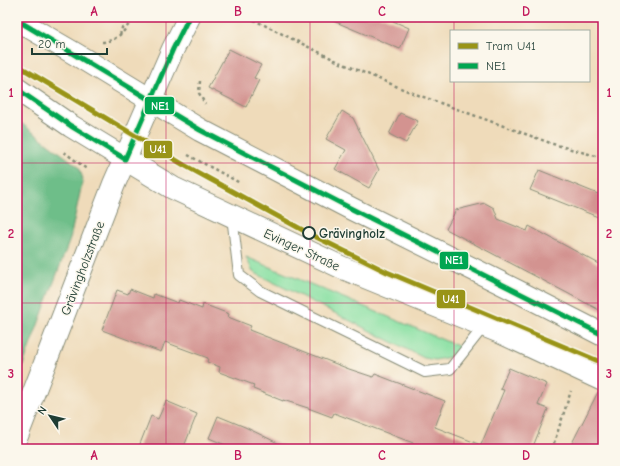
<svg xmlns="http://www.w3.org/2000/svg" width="620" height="466" font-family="'Comic Neue',sans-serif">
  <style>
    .green { fill: #89e0a3; stroke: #548e6c }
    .forest { fill: #6ebe89; stroke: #467e5e }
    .building { fill: #d39390 }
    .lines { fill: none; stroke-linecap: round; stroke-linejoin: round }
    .lane-casing { stroke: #878c77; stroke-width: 12 }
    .secondary-casing { stroke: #878c77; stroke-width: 24 }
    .primary-casing { stroke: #878c77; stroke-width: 24 }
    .path { stroke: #878c77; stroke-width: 2.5; stroke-dasharray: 3 3; stroke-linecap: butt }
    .lane { stroke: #fff; stroke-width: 10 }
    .secondary { stroke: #fff; stroke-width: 22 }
    .primary { stroke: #fff; stroke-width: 22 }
    .bus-1-casing { stroke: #fbf7ec; stroke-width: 8 }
    .bus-1 { stroke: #00a651; stroke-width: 5 }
    .tram-1-casing { stroke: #fbf7ec; stroke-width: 8 }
    .tram-1 { stroke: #999417; stroke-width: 5 }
    .grid { fill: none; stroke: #c2185b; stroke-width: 1; stroke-opacity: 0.55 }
    .stop-dot { fill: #fbf7ec; stroke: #1f3d34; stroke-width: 2 }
    .labels { text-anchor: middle; stroke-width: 3; stroke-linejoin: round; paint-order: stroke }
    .stop-label { font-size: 13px; font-weight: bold; fill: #1f3d34; stroke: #fbf7ec; text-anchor: start }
    .street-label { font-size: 13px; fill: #1f3d34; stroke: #fbf7ec }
    .line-badge { stroke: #fbf7ec; stroke-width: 1.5 }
    .badge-label { font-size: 11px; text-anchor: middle; font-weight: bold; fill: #fff }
    .neatline { fill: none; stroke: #c2185b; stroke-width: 1.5 }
    .grid-label { font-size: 13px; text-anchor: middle; font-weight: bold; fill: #c2185b }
  </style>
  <rect width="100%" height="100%" fill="#fbf7ec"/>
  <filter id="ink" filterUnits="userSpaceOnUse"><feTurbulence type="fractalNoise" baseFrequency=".025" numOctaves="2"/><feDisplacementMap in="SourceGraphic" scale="8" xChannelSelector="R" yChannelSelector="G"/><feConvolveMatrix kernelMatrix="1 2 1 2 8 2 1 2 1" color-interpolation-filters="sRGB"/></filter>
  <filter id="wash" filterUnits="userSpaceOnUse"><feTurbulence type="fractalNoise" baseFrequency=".012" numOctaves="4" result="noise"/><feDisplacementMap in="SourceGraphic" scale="16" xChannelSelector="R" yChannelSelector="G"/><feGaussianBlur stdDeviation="0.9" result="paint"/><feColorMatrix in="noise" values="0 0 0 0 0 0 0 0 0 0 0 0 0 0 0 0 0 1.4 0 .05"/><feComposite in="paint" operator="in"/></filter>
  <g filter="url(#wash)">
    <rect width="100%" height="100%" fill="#efdbba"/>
    <path class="green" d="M246 257 460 347H461L450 357 435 360 424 358 253 272Z"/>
    <path class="forest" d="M17 120 79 167 83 179 70 239 17 381Z"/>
    <g id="blocks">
      <path class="building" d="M324 17H384L409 28 400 49Z
        M229 49 261 65 254 78 259 80 246 107 208 88Z
        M342 111 353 118 379 170 369 188 335 169 346 150 326 139Z
        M400 113 418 121 406 143 389 134Z
        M539 170 603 196V219L530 190Z
        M485 203 494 208 498 219 527 231 529 226 603 266V312L446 229 456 210Z
        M130 289 153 298 154 294 178 303 179 300 202 309 203 304 229 314 228 317 251 326 249 330 349 369 373 377 375 374 445 401 435 427 481 445 504 390 500 389 509 368 547 384 538 405 548 409 532 449H429L334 413 332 417 308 408 283 400V401L253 389 254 385 219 372 220 367 207 362 208 358 165 342 161 352 102 330 117 290 128 294Z
        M598 392H603V449H569Z
        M166 401 197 414 183 449H138L151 416 158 419Z
        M218 416 245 427 290 449H235L209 438Z"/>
    </g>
  </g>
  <g filter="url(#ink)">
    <use href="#blocks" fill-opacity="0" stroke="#878c77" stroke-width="1"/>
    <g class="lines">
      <g class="lane-casing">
        <path id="lane" d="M232 216 239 275 260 291 425 372 450 369 484 326"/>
      </g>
      <g class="secondary-casing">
        <path id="secondary" d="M17 436 114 184 173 49 189 17"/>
      </g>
      <g class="primary-casing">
        <path id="primary" d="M17 20 77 55 200 130 352 209 517 291 603 335
          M17 89 71 126 173 188 343 268 500 332 603 380"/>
      </g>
      <path class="path" d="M248 17 341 63 410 92 553 144 603 158
        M120 35 125 17
        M102 42C118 41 126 30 133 17
        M200 81 199 93 205 104
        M64 152 88 170
        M188 155 240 183
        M552 449 571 391"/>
      <use href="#lane" class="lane"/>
      <use href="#secondary" class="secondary"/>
      <use href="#primary" class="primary"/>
      <g class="bus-1-casing">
        <path id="bus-1" d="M17 20 200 130 352 209 603 335
          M17 89 71 126 125 159 173 49 189 17"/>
      </g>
      <use href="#bus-1" class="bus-1"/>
      <g class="tram-1-casing">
        <path id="tram-1" d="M17 65 184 165 310 234 387 272 603 363"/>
      </g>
      <use href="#tram-1" class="tram-1"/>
    </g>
  </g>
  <path class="grid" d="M166 17V449M310 17V449M454 17V31M454 81V449M17 163H603M17 303H603"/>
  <circle class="stop-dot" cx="309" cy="233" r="6"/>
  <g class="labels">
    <g class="stop-label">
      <text x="319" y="238">Grävingholz</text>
    </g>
    <g class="street-label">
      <text transform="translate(302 249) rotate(25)" y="5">Evinger Straße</text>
      <text transform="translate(82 268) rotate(-69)" y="5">Grävingholzstraße</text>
    </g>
  </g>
  <g class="line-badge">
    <rect x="144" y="96" width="31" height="19" rx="4" fill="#00a651"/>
    <rect x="143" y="140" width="30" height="19" rx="4" fill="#999417"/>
    <rect x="439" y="251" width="30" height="19" rx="4" fill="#00a651"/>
    <rect x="436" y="289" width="30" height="20" rx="4" fill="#999417"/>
  </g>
  <g class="badge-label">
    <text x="160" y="110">NE1</text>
    <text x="158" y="153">U41</text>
    <text x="454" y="264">NE1</text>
    <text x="451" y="303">U41</text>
  </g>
  <rect width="620" height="466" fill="none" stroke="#fbf7ec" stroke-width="44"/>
  <rect x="450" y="30" width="140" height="52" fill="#fbf7ec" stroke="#a3ada2"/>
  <rect x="458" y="43" width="20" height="6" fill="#999417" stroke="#a3ada2"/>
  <text x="486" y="50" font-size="12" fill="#1f3d34">Tram U41</text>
  <rect x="458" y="63" width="20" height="6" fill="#00a651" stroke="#a3ada2"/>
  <text x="486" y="70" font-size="12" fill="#1f3d34">NE1</text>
  <g transform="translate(50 416) rotate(305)" stroke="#fbf7ec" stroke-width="3" paint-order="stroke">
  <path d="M0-3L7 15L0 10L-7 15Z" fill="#1f3d34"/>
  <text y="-6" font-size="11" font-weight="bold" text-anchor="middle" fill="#1f3d34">N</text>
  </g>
  <path d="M32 48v6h75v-6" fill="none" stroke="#1f3d34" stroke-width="2"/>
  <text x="38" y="48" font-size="12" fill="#1f3d34" stroke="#fbf7ec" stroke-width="3" paint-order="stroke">20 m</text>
  <rect x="22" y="22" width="576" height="422" class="neatline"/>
  <g class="grid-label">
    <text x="94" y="16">A</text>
    <text x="238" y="16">B</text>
    <text x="382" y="16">C</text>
    <text x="526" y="16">D</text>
    <text x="11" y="97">1</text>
    <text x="609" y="97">1</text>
    <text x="11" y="238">2</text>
    <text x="609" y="238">2</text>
    <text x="11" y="378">3</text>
    <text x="609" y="378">3</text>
    <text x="94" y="460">A</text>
    <text x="238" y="460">B</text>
    <text x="382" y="460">C</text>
    <text x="526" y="460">D</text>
  </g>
</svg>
